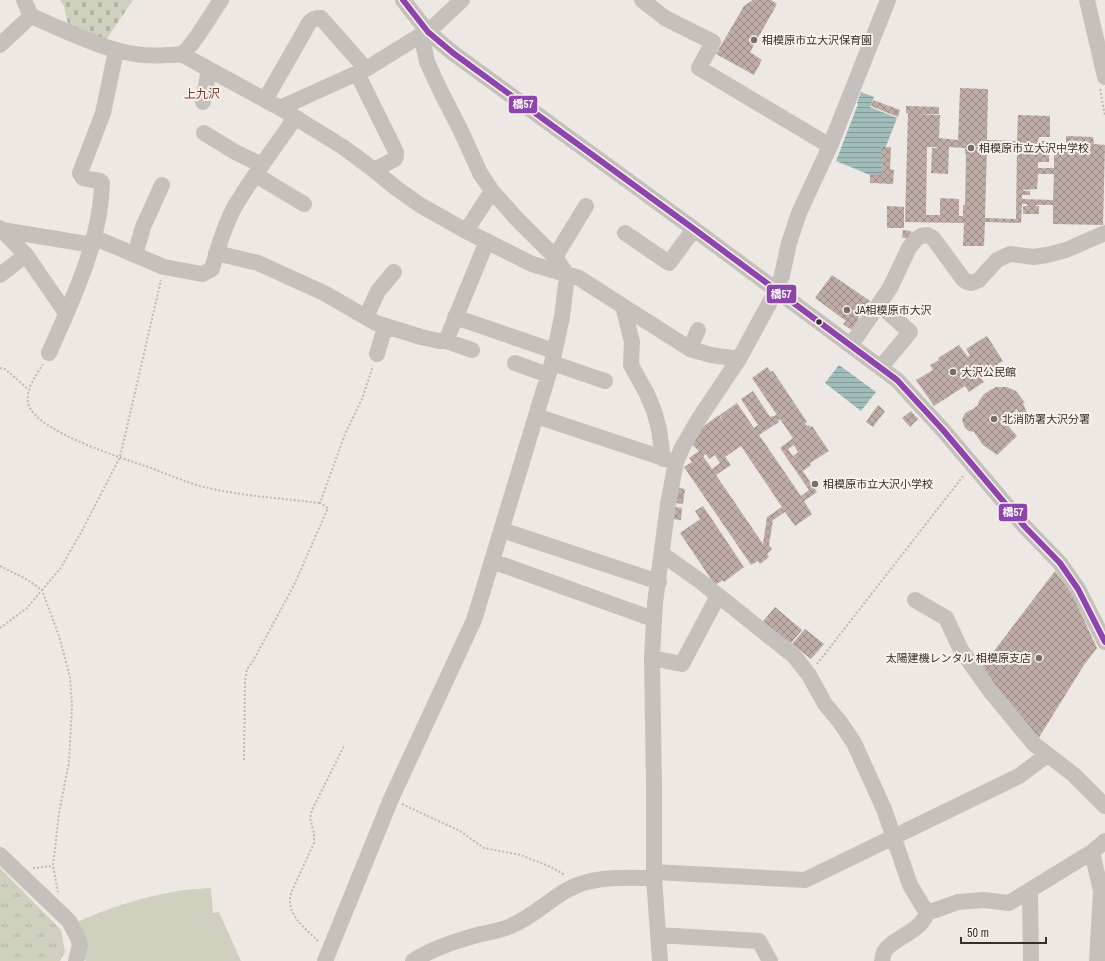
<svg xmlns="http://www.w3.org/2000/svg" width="1105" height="961" font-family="'Archivo Narrow','Noto Sans JP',sans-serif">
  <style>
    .grass { fill: url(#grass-tufts) }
    .cemetery { fill: url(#cemetery-stones) }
    .garden { fill: #cfd1be }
    .water { fill: url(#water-rules) }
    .building { fill: url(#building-cross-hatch); fill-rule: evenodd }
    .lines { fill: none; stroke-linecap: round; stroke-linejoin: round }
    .path { stroke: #bfb8b4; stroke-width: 2; stroke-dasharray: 2 2; stroke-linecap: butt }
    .minor { stroke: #c6c0bc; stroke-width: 16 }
    .bus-1-casing { stroke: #f9f2ec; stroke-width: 9 }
    .bus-1 { stroke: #8e44ad; stroke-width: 6 }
    .poi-dot { fill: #776e6b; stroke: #f9f2ec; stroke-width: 1.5 }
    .bus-dot { fill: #372d2a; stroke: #f9f2ec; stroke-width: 1.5 }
    .labels { text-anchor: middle; stroke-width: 4; stroke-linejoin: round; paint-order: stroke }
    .poi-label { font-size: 11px; fill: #372d2a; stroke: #f9f2ec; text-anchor: start }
    .neighbourhood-label { font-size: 12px; fill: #7f382b; stroke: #f9f2ec }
    .line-badge { stroke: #f9f2ec; stroke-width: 1.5 }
    .badge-label { font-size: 11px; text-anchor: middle; font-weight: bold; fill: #fff }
  </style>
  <defs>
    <pattern id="grass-tufts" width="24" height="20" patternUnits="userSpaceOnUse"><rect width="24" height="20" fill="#cfd1be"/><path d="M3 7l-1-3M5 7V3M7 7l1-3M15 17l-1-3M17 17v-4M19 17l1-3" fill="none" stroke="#b2b4a3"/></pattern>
    <pattern id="cemetery-stones" width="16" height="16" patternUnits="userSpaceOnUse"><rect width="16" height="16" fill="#cfd1be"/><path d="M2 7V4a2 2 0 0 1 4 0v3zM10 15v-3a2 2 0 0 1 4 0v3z" fill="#b2b4a3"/></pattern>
    <pattern id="water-rules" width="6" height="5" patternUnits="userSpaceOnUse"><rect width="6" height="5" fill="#a1bdbb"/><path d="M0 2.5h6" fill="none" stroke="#849a98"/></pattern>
    <pattern id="building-cross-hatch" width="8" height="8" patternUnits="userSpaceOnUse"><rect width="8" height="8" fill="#bfaca6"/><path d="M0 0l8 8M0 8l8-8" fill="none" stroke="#9c8c87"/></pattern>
  </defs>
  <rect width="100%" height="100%" fill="#ede8e3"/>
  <path class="grass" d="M0 868 61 930 65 952 60 961H0Z"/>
  <path class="cemetery" d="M60 0H133L106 40 68 24 64 6Z"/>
  <path class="garden" d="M211 888 213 913 219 912 241 961H86L82 956 77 922C106 909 142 897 173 892 185 889 198 889 211 888Z"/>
  <path class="water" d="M861 92 874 97 870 107 897 118 881 159H883L882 174 881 175H870L836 161 858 104 857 103Z
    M839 365 876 392 861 411 825 383Z"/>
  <path class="building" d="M753 0H771L777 4 750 52 762 60 754 75 716 54 744 6Z
    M960 88 988 89 987 140 1017 141 1018 115 1050 116V137H1039L1038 141H1050L1049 162H1038V168H1054V144H1066V136L1093 137 1094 144 1105 145 1103 225 1053 224V205H1036V206H1039V214H1023V206H1027V204H1022L1021 223 985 222 984 246H963L964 223 905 222 908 114 906 113V106L939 107V114H916L940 115 939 138 958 140ZM927 147H937V148H932L931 173 948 174 949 148 948 147 965 148V154H966L965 205H963V216H959V199L940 198V215H926ZM987 148 1017 149 1016 219 985 218ZM1038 174H1054L1053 200 1022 199V195H1030V191H1023V190L1037 189Z
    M873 100 900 110 898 117 871 106Z
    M881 147H891L890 169 894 170 893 184 870 183V175L882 174 883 159H881Z
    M887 206 904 207V228H887Z
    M903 230 911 231V238H902Z
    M832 275 870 301 858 318 859 319 852 330 843 324 846 321 815 298Z
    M987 336 1003 361 982 374 977 367 975 368 984 382 969 392 965 386 934 406 916 380 933 370 930 365 939 360 938 358 959 345 968 357 970 355 966 349Z
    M767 367 771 372 773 371 807 422 805 423 807 426 809 425 810 427 812 426 829 451 810 463 811 465 803 471 793 456 801 450 798 452 794 445 788 449 817 492 804 501 812 514 795 526 785 512 773 520 769 545 772 549 767 554 769 557 760 564 758 561 751 565 684 467 692 462 689 458 699 451 691 443 696 439 695 436 701 428 719 415 724 423 720 415 737 403 754 428 758 425 741 399 753 391 770 417 777 415 752 378ZM780 419 793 438 780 448 809 490 801 496 759 435 779 422 778 421ZM741 446 782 507 767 517 763 544 716 475 731 465 725 457ZM706 454 709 459 715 455 720 463 712 469 703 456Z
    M996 387H1007L1016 391 1025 403H1023L1027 413 1021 415H1019L1017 409 1015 410 1018 419 1009 427 1017 436 997 455 983 445 974 432 969 431 965 428 962 420 965 413 973 409 978 405 979 401 984 394 992 389Z
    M878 405 885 411 873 427 866 422Z
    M911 411 918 419 910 427 902 418Z
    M678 488 685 489 683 504 676 503Z
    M703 506 744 567 724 582 723 580 715 585 680 533 700 519 695 511Z
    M674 507 682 508 681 520 673 519Z
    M1055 571 1072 594 1097 648 1084 665 1038 739 981 668Z
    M775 607 802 630 791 643 761 624Z
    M805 629 824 644 811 659 792 644Z"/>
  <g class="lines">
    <path class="path" d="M1100 89 1105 116
      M43 364C36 376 22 393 30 408 44 434 122 458 151 468 167 474 183 481 200 486 239 496 280 498 320 503
      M0 368 5 369 28 389
      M0 566 26 579 42 590 60 569 84 527 120 457 161 280
      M0 628 27 608 42 590 59 636 70 677 72 705 69 762 59 813 53 866 58 892
      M817 664 964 475
      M244 760 245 681 247 669 253 661 294 585 328 508 320 503 345 434 362 399 373 366
      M402 804 460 831 484 848 521 855 551 867 565 875
      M33 868 53 866
      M318 941C308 931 291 918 290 903 289 900 291 896 291 893L314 843V833L310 818 312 810 344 746"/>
    <path class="minor" d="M24 0 31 16
      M403 0 428 32 453 53 694 229 897 380 943 430 1025 527 1060 563 1078 589 1105 642
      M642 0 665 18 713 42 699 68 830 146
      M1087 0 1105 77
      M0 45 31 16C74 34 120 60 168 55 172 55 177 55 181 54 191 50 213 11 221 0
      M181 54 280 108 343 147 374 170 396 188 420 205 466 231 532 264 579 278 690 349 711 355 739 359
      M357 73 396 152V156L395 159 374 170
      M265 100 304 32C308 24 311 17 321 18L366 69
      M203 102 209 70
      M280 108 366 69 421 35 428 32
      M204 133 235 152 262 165
      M256 175 304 204
      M0 228 26 255 66 313
      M2 230 93 245
      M466 231 492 191
      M625 233 669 263 694 229
      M95 238 164 267 202 274 212 269C218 248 224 227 234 208 252 177 275 147 295 118
      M216 253 258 263 324 293 376 323 421 337 439 341H446L472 350
      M135 255 143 227 162 185
      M555 257 586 206
      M0 275 26 255
      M879 304 910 332 881 367
      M623 306 632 342 631 365 647 394 654 411 659 429 663 459
      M366 317 378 291 394 272
      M455 317 554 351
      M446 341 487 241
      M851 345 890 288 909 248 916 239 921 236 927 235 933 238 963 279 967 282 971 283 979 280 997 260 1010 254 1033 257 1047 255 1066 250 1105 233
      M690 349 698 330
      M49 353C72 301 101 241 102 183L100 181 83 178 80 173 103 113 116 51
      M377 354 385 327
      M515 363 548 375
      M552 363 605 381
      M536 416 672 461
      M502 530 659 582
      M662 554 700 581 794 656 809 675 825 704 840 722 854 743 884 809 910 885 927 913
      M492 561 653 619
      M915 600 946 618 961 650 991 692 1034 744 1074 775 1105 806
      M652 658 682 664 718 596
      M1092 852 1101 891 1097 961
      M0 855 69 921 77 936 80 945 76 961
      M654 872 805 880 1019 776 1047 755
      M1030 890 1031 961
      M658 935 759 941 770 961
      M325 961 391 799 474 620 552 363 562 317 567 275 555 257 517 219 492 191 480 173 461 131 440 90 427 62 423 43 424 38 428 32 462 0
      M413 961C433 948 458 940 481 934 491 932 502 930 511 926 532 917 548 901 567 890 593 875 625 878 654 878
      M660 961 654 878V787L652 658 655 603 668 504 676 462 682 448 698 420 739 359 776 291 782 275 789 243 799 213 830 146 888 0
      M882 961C883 958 883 954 884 952 893 937 920 933 927 913L958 902 984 900 1009 903 1092 852 1105 841"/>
    <g class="bus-1-casing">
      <path id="bus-1" d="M403 0 428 32 453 53 694 229 897 380 943 430 1025 527 1060 563 1078 589 1105 642"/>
    </g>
    <use href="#bus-1" class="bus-1"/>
  </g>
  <g class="poi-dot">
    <circle cx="754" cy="40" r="4"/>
    <circle cx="971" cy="148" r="4"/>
    <circle cx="847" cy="310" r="4"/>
    <circle cx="953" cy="372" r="4"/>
    <circle cx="994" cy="419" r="4"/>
    <circle cx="815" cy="484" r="4"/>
    <circle cx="1039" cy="658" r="4"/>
  </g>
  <circle class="bus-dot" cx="819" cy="322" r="3.5"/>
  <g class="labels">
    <g class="poi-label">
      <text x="762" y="44">相模原市立大沢保育園</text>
      <text x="979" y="152">相模原市立大沢中学校</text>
      <text x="855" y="314">JA相模原市大沢</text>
      <text x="961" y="376">大沢公民館</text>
      <text x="1002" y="423">北消防署大沢分署</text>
      <text x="823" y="488">相模原市立大沢小学校</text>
      <text x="1031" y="662" text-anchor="end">太陽建機レンタル 相模原支店</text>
    </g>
    <g class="neighbourhood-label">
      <text x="202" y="98">上九沢</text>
    </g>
  </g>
  <g class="line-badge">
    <rect x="508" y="95" width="30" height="19" rx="4" fill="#8e44ad"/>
    <rect x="766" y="284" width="31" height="20" rx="4" fill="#8e44ad"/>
    <rect x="998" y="503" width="30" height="19" rx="4" fill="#8e44ad"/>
  </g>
  <g class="badge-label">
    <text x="523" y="108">橋57</text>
    <text x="781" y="298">橋57</text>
    <text x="1013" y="516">橋57</text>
  </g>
  <path d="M961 937v6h85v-6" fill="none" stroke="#372d2a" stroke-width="2"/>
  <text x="967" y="937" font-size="12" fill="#372d2a" stroke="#f9f2ec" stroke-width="3" paint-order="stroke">50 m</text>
</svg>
